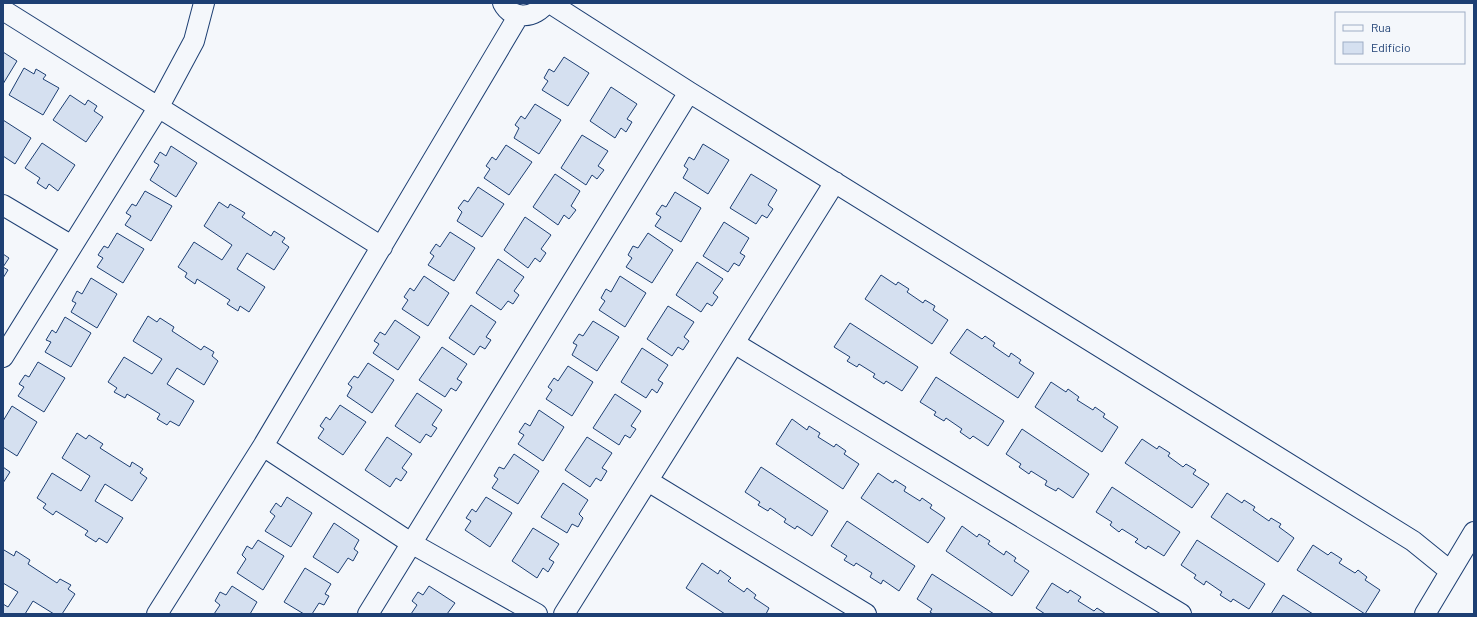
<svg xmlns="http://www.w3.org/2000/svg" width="1477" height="617" font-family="Barlow,sans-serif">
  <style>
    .building { fill: #d5e0f0; stroke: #1d3f73 }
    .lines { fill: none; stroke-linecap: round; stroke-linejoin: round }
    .minor-casing { stroke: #1d3f73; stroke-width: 22 }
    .minor { stroke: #f4f7fb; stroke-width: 20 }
  </style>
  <rect width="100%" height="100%" fill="#f4f7fb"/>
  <path class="building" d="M3 52 17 61 3 84Z
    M564 57 589 73 568 106 542 90 548 81 544 78 549 69 554 72Z
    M24 68 34 74 36 69 46 75 43 79 59 88 43 115 9 95Z
    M611 87 637 104 627 119 632 122 626 132 621 128 615 138 590 121Z
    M70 95 85 105 88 100 97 106 94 111 103 117 86 142 53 120Z
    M535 104 561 120 539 154 514 138 519 128 515 125 521 116 525 119Z
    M3 120 31 138 15 164 3 156Z
    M582 135 608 151 598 166 604 170 597 179 592 175 586 185 561 168Z
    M42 143 75 165 58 191 49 184 46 189 37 183 40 178 25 168Z
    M703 144 729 160 708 194 683 178 688 169 684 166 689 157 694 160Z
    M506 145 532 162 509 195 484 178 490 169 486 166 492 157 496 160Z
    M171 146 197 163 176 197 150 180 159 165 154 162 160 152 166 156Z
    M555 174 580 191 571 206 576 210 569 219 564 215 558 225 533 207Z
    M751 174 777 190 768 205 773 209 767 218 762 215 756 224 730 208Z
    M478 187 504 204 482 237 457 221 462 212 458 208 464 200 468 202Z
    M145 191 172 206 151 241 125 225 131 216 126 213 132 204 136 206Z
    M675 192 701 208 681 242 655 226 661 217 656 214 662 205 666 207Z
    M219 202 228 208 230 204 245 213 242 217 271 236 274 231 285 238 282 242 289 247 274 270 247 253 237 269 265 287 249 312 240 306 238 311 227 304 230 300 197 279 195 284 185 277 187 273 178 267 194 242 222 260 232 245 204 226Z
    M525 217 551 235 541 249 546 253 540 262 535 258 528 268 504 250Z
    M724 222 749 238 740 253 745 256 739 266 734 263 728 272 703 256Z
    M450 232 475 248 454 281 428 265 434 256 430 253 436 244 440 247Z
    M117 233 144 249 123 283 97 267 103 258 98 255 104 246 108 248Z
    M648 233 673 250 652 283 626 267 632 258 628 255 633 246 638 248Z
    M3 254 9 258 3 267 8 270 3 278Z
    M498 259 524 277 514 291 519 295 513 304 508 301 501 310 476 293Z
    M697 262 723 279 713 293 718 297 712 306 707 303 701 312 676 295Z
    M881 275 896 285 898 282 909 289 907 292 923 303 925 300 935 306 933 310 948 320 932 344 865 299Z
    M424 276 449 293 428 326 402 309 408 300 404 297 410 288 414 291Z
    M620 276 646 293 625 327 599 310 605 301 601 298 606 289 611 292Z
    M91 278 117 294 97 328 71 312 76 303 72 301 77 291 82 294Z
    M471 305 496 322 486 337 491 340 485 349 480 346 474 355 449 338Z
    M668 306 694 322 684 337 689 341 683 350 678 347 672 356 647 339Z
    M148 316 157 322 160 318 174 327 172 331 201 350 204 346 214 352 212 356 218 361 204 385 177 368 167 384 194 401 179 426 170 421 167 425 157 419 160 414 127 394 125 398 114 392 117 388 108 382 124 357 152 374 162 359 133 341Z
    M65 317 91 333 71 367 45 352 51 342 46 340 52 330 56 333Z
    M395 320 420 337 398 370 373 353 379 344 374 341 380 332 385 335Z
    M593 321 619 337 597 371 572 355 577 345 573 343 579 334 583 336Z
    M850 323 918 367 902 391 886 381 884 384 873 377 875 374 859 364 857 367 847 361 850 357 834 347Z
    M967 329 982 339 985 336 995 343 993 346 1009 357 1011 353 1021 360 1019 363 1034 373 1018 398 950 353Z
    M442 347 467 364 457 379 462 382 456 391 451 388 445 397 419 380Z
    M642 348 668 365 658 380 663 383 657 393 652 389 646 398 621 382Z
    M38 362 65 378 44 412 18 396 24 387 19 384 25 375 29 377Z
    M368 363 394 380 372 413 347 396 352 387 348 384 354 376 358 378Z
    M568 366 593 382 572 416 546 399 552 390 548 387 554 378 558 381Z
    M936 377 1004 421 988 446 973 436 970 439 960 432 962 429 946 418 944 421 934 415 936 412 920 402Z
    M1051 382 1066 392 1068 389 1079 397 1077 400 1093 410 1095 407 1105 414 1103 417 1118 427 1102 452 1035 407Z
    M417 393 442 410 432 425 437 428 431 437 426 434 420 443 395 426Z
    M615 394 641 411 631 426 636 429 630 438 625 435 619 445 593 428Z
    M340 405 366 422 343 455 318 438 324 429 320 426 326 417 330 420Z
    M12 406 37 422 17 456 3 447V421Z
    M539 410 564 427 543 461 518 444 524 435 519 432 525 423 530 426Z
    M792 419 807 430 809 426 820 433 818 437 834 447 836 444 846 451 844 454 859 464 843 489 776 444Z
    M1022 429 1089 474 1073 498 1058 488 1056 491 1045 485 1047 481 1031 471 1029 474 1019 467 1021 464 1006 454Z
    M77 433 86 439 89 435 103 444 100 448 130 467 132 462 143 469 140 473 147 478 132 501 105 484 95 501 123 518 107 543 99 538 96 542 85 535 88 531 56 511 53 515 43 508 46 504 37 498 52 473 81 491 90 476 62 458Z
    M387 437 412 454 402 468 407 472 401 481 396 478 390 487 365 470Z
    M587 437 612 453 602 468 607 471 601 481 596 478 590 487 565 470Z
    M1142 439 1157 449 1159 446 1170 453 1168 456 1183 467 1186 464 1196 470 1193 474 1209 484 1192 508 1125 463Z
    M514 454 539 471 518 504 492 488 498 479 494 476 499 467 504 469Z
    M3 467 10 472 3 483Z
    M761 467 828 511 812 536 797 526 795 529 784 522 786 519 770 508 768 511 758 505 760 502 745 492Z
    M878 473 893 483 895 480 906 487 904 491 920 501 922 498 932 505 930 508 945 518 928 543 861 498Z
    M563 483 588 500 579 514 583 518 578 527 572 524 567 533 541 517Z
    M1112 487 1180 532 1164 556 1148 546 1146 549 1135 542 1138 539 1122 529 1119 532 1110 525 1112 522 1096 512Z
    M1227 493 1242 503 1244 500 1255 507 1253 510 1269 521 1271 518 1281 524 1279 527 1294 538 1278 562 1211 517Z
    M287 497 312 513 291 547 265 531 275 516 270 512 276 503 281 507Z
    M486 497 512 513 490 547 465 530 471 521 466 518 472 509 476 512Z
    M847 521 915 566 899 591 883 580 881 584 870 577 872 573 856 563 854 566 844 560 847 556 831 546Z
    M334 523 359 540 354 549 358 552 353 561 348 558 338 573 313 557Z
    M962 526 977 537 979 534 990 541 988 544 1004 555 1006 551 1016 558 1014 561 1029 571 1012 596 946 551Z
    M533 528 559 544 549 559 554 562 548 572 543 568 537 578 512 561Z
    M258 540 284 556 263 590 237 573 246 559 242 555 247 546 252 549Z
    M1197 540 1265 584 1249 609 1233 599 1231 602 1220 595 1222 592 1206 581 1204 585 1194 578 1196 575 1181 565Z
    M1313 545 1328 555 1331 552 1342 559 1339 563 1355 573 1358 570 1367 577 1365 580 1380 590 1365 614 1297 570Z
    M4 550 14 556 16 551 30 560 28 564 57 583 60 579 71 585 68 589 75 594 62 614H54L33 601 25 614H3V604L8 607 18 592 3 583V552Z
    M702 563 718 574 720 570 731 578 728 581 744 592 747 588 756 595 754 598 769 608 766 614H725L686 588Z
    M305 568 331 584 325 594 329 596 324 605 319 603 312 614H304L284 602Z
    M932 574 994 614H933L930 612 932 609 917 599Z
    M1052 583 1068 593 1070 590 1081 597 1078 601 1094 611 1097 608 1106 614H1045L1036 608Z
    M232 586 257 602 250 614H214L220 605 215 601 220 592 226 595Z
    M429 586 455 603 447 614H411L417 605 412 601 418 592 423 595Z
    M1283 595 1313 614H1271Z"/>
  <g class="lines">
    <g class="minor-casing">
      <path id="minor" d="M503 3C512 21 536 18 546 3
        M550 3 689 92 1413 541 1450 571
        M3 10 382 247
        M3 205 72 246
        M734 343 1181 614
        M3 357 158 108 194 41 204 3
        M263 446 411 543 537 614
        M648 481 866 614
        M157 614 263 446 519 15
        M368 614 689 92
        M564 614 835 182
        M1425 614 1474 532"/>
    </g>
    <use href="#minor" class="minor"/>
  </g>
  <rect width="1477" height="617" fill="none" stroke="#1d3f73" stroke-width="8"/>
  <rect x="1335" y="12" width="130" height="52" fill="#f4f7fb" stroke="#9eadc5"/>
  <rect x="1343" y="25" width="20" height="6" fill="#f4f7fb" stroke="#9eadc5"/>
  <text x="1371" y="32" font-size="12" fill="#1d3f73">Rua</text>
  <rect x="1343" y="42" width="20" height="12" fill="#d5e0f0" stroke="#9eadc5"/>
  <text x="1371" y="52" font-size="12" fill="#1d3f73">Edifício</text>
</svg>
